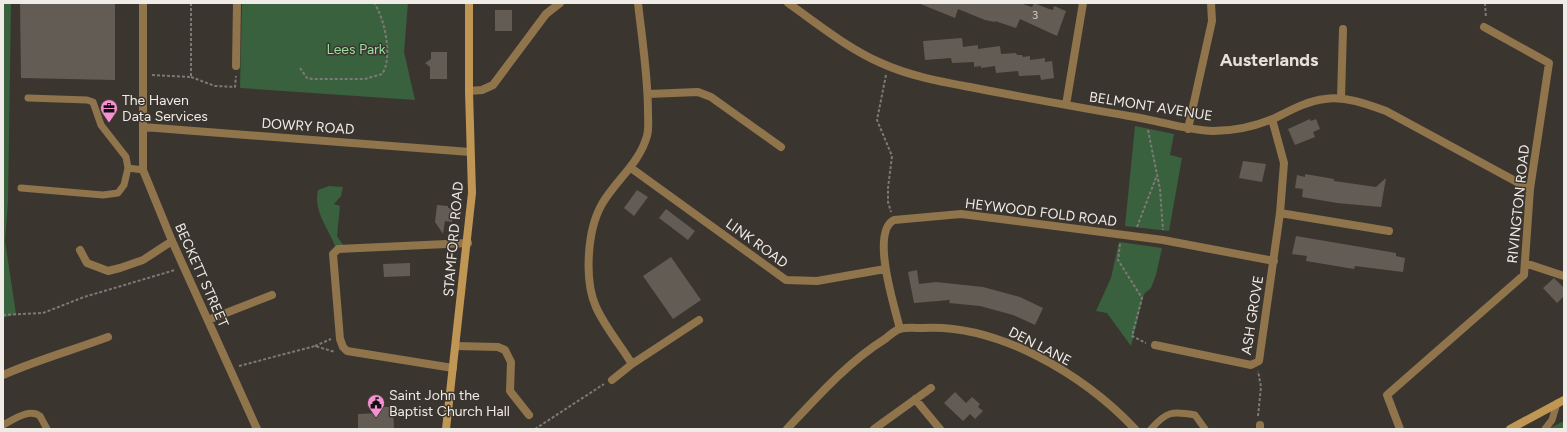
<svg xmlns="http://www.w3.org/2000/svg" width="1567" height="432" font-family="Figtree,sans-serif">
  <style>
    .green { fill: #3a613e }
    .building { fill: #625c55 }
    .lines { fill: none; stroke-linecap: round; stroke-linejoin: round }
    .path { stroke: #7e7974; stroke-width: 2; stroke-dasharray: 3 2; stroke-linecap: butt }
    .lane { stroke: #8f744c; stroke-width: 7 }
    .street { stroke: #8f744c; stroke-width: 8 }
    .secondary { stroke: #c09654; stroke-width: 8 }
    .labels { text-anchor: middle; stroke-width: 3; stroke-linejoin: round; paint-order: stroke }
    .number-label { font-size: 12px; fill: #ccc7c2 }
    .park-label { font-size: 14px; fill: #98df9e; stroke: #3b352f }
    .poi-label { font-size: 14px; fill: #efebe7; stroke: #3b352f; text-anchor: start }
    .street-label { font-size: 14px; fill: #efebe7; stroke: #3b352f }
    .district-label { font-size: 18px; font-weight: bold; fill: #e7e0d8; stroke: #3b352f }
  </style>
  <rect width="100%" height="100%" fill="#3b352f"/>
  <path class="green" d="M3 3H11L8 202 5 241 16 314 3 318Z
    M242 3H408L404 52 415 100 240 88Z
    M1135 126 1174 134 1170 155 1182 158 1169 231 1125 226Z
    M329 186 343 187 341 196 334 204 340 206 337 236 343 245 335 246C328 227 313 212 318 190Z
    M1119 242 1162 248 1156 275 1151 288 1144 294 1131 346 1107 313 1096 311 1111 278Z
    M1564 421V429H1550V428Z"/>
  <path class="building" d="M20 3H115V80L21 78Z
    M918 3H1020L1032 7 1034 3 1049 9 1053 10 1054 6 1066 11 1057 36 1020 19 1016 28 995 21V22L985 20 958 9 955 18Z
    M495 10H512V31H495Z
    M962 38 963 47 978 45V49L1000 46 1001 54 1016 53 1017 55H1022L1023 57 1030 56V60L1045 58V62L1052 61 1054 78 1041 80 1040 75 1019 76 1018 71 996 73 995 66 981 68V66L974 67V62L952 63 951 58 925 60 923 41Z
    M431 52H447V79H430V67L425 63 431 59Z
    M1310 119 1311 121 1316 119 1320 129 1313 132 1315 137 1295 145 1288 129Z
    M1243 161 1266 164 1262 182 1239 178Z
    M1305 174 1334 179V181L1376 187 1386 178 1381 207 1337 203 1302 197 1303 189 1295 188 1297 175 1305 177Z
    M637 190 648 197 634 216 624 208Z
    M437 205 448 206V208L454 209 452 222 445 221 443 234 435 222Z
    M666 209 695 231 688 240 659 218Z
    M1296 236 1396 253V256L1405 258 1403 272 1355 266 1354 269 1306 261 1307 256 1292 254Z
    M671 257 701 300 673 319 643 276Z
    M410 263V276L384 277 383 264Z
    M917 270 919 284 936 282 983 287 1020 297 1043 308 1035 325 1013 315 980 306 949 303 950 300 914 303 908 272Z
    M1554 278 1564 288V296L1557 303 1543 288Z
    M955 392 966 403 972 397 980 404 978 407 983 411 975 419 970 414 963 421 944 403Z
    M380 407H393L394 429H358V414L380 413Z"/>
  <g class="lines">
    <path class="path" d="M1485 3 1486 18
      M300 68 307 78 312 79H365L382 74C393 59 385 18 374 3
      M152 75 191 77V3
      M886 75 877 120 892 156 888 188V202L891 212
      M191 77 215 86 235 87 236 76
      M1148 130 1160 189 1163 230
      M1137 227 1157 175
      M1120 244 1118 260 1142 298 1132 336 1146 343
      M3 315 43 313 84 297 175 270
      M315 346 331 339
      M239 366 315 346 335 352
      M1258 416 1261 387 1258 371
      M535 429 604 384"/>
    <path class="lane" d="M28 98 87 100 93 102 101 125 126 157 128 168 143 170
      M21 188 103 195 118 193 124 185 128 168
      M3 425C13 420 29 408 40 416L47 429
      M1151 429C1167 411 1172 411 1195 415L1205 429
      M1545 429 1552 420 1557 403"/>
    <path class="street" d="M143 3V170L172 241 257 429
      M788 3C818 24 847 48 881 63 914 78 950 83 985 90 1033 99 1081 108 1129 116 1157 120 1184 130 1213 131 1233 131 1256 126 1275 118 1291 110 1307 101 1325 99 1346 96 1367 104 1386 111L1530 189
      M236 66 237 3
      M469 91 482 90 493 85 546 14 560 3
      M648 94 698 92 711 97 781 147
      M1341 98 1343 29
      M1066 105 1083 3
      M143 127 470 152
      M1188 129 1212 21 1211 3
      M631 168 786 280 817 281 885 269
      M1280 213 1389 231
      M80 250 87 263 108 271 120 268 143 260 172 241
      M1525 263 1564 276
      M208 320 272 295
      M900 329C895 308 870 232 894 220L961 214 1163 240 1274 261
      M1155 345 1251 365 1259 361 1280 213 1284 163 1272 119
      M456 346 498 347 505 350 511 362 510 391 529 415
      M632 364C621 346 605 327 596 307 584 280 587 230 602 204 616 180 639 164 647 136 649 129 648 119 648 112 648 76 642 39 638 3
      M453 368 347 351 343 347 340 339 333 254 338 249 468 243
      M3 375C37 360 73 350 108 337
      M612 380 632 364 699 320
      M915 399 940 429
      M787 429C817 397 848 362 885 339 889 336 895 330 900 329 907 327 915 328 922 328 998 323 1084 375 1135 429
      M874 429 931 388
      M1260 429V425
      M1400 429 1387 395 1524 275 1530 189 1549 63 1484 27"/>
    <path class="secondary" d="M446 429 472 193 469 91V3
      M1510 429 1564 400"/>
  </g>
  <defs>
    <g id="office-pin" transform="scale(0.9)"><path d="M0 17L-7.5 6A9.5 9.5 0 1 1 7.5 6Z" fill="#f690d0" stroke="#3b352f"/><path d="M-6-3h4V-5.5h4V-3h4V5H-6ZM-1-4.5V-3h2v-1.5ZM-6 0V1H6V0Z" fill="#111"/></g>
    <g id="civic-pin" transform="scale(0.9)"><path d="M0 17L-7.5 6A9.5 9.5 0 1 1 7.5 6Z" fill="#f690d0" stroke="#3b352f"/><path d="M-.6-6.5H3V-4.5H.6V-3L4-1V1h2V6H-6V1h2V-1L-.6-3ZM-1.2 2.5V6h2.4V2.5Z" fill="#111"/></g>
  </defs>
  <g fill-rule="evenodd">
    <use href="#office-pin" x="109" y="108"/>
    <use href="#civic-pin" x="376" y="403"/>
  </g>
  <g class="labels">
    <g class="number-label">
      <text x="1035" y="19">3</text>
    </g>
    <g class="park-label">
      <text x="356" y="54">Lees Park</text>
    </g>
    <g class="poi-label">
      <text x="122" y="105">The Haven<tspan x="122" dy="16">Data Services</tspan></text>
      <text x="389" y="400">Saint John the<tspan x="389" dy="16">Baptist Church Hall</tspan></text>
    </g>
    <g class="street-label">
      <text transform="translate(1151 106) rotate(9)" y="5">BELMONT AVENUE</text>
      <text transform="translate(308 126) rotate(4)" y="5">DOWRY ROAD</text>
      <text transform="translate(1518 204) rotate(-84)" y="5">RIVINGTON ROAD</text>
      <text transform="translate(1041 212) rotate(7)" y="5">HEYWOOD FOLD ROAD</text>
      <text transform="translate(453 239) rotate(-85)" y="5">STAMFORD ROAD</text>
      <text transform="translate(757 243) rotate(36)" y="5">LINK ROAD</text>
      <text transform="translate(202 275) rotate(66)" y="5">BECKETT STREET</text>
      <text transform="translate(1252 315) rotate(-81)" y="5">ASH GROVE</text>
      <text transform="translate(1040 346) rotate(27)" y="5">DEN LANE</text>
    </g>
    <g class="district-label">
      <text x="1269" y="66">Austerlands</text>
    </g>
  </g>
  <rect width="1567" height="432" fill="none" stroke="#efebe7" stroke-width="8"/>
</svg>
